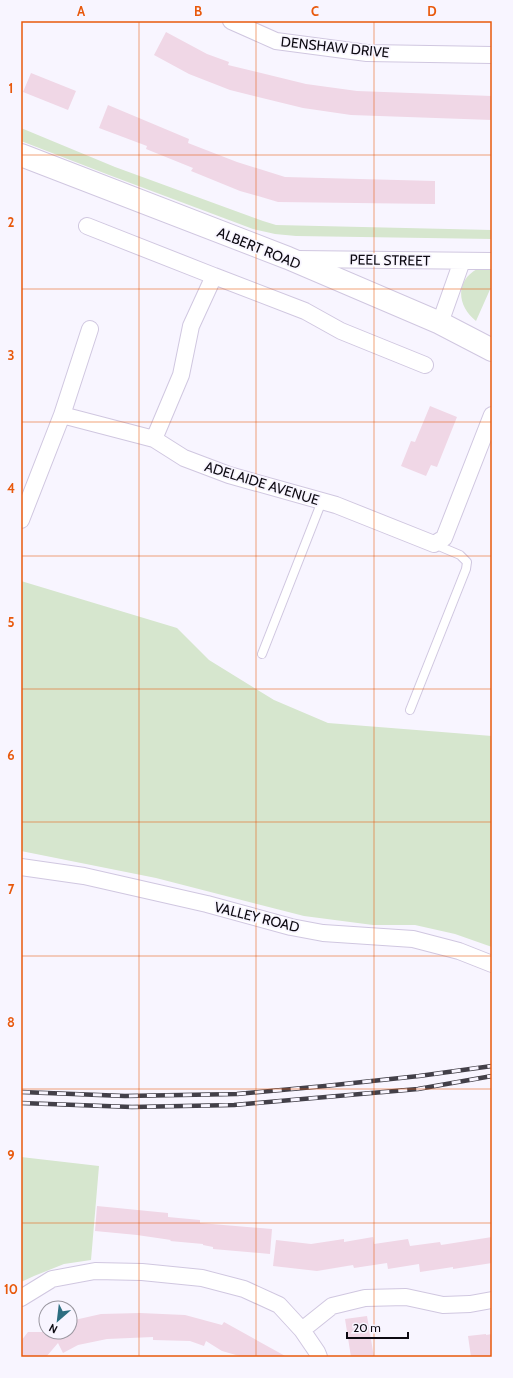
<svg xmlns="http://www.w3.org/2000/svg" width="513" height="1378" font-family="Cabin,sans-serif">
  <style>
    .green { fill: #d6e6ce }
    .building { fill: #f0d7e6 }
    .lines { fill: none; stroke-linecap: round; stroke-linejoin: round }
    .lane-casing { stroke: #d0c7e0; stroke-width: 10 }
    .street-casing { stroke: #d0c7e0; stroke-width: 18 }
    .secondary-casing { stroke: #d0c7e0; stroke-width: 24 }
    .lane { stroke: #fff; stroke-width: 8 }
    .street { stroke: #fff; stroke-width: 16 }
    .secondary { stroke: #fff; stroke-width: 22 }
    .rail-casing { stroke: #434049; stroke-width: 4.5 }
    .rail { stroke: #f8f5ff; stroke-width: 3; stroke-dasharray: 9; stroke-linecap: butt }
    .grid { fill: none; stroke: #e8590c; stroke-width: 1; stroke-opacity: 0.55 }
    .labels { text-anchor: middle; stroke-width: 3.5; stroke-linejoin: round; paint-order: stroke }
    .street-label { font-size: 14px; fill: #0d0a12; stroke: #f8f5ff }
    .neatline { fill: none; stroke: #e8590c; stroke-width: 1.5 }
    .grid-label { font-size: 13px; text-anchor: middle; font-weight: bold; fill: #e8590c }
  </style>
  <rect width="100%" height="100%" fill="#f8f5ff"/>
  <path class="green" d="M21 128 115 167 263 221 276 225 492 230V239L296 236 275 234 253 229 109 175 21 141Z
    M492 265V285L476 321C458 307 454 282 477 269 481 266 487 266 492 265Z
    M21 581 177 628 209 660 274 700 328 723 492 736V947L455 934 415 925H373L304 916 156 878 21 851Z
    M21 1157 99 1166 91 1260 64 1264 34 1276 21 1282Z"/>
  <path class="building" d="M166 32 207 54 229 62 228 65 306 84 357 91 492 96V120L351 115 303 108 230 90 189 74 154 55Z
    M31 73 76 91 68 110 23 92Z
    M108 105 189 139 188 143 237 162 285 177 435 181V204L278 202 258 196 240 191 191 171 193 168 146 149 147 146 99 128Z
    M430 406 457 417 437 467 431 465 426 476 401 466 411 441 415 442Z
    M97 1206 168 1213V1217L200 1220V1223L272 1229 270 1254 213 1249V1247L203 1245V1244L170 1241 171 1240 137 1235 95 1231Z
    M373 1237 374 1244 408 1239 410 1246 440 1242 441 1245 492 1237V1263L453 1269V1267L420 1272 419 1264 388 1269 387 1263 354 1268 353 1265 317 1271 273 1266 276 1240 311 1244 344 1239V1242Z
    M140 1313 185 1315 222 1325 224 1322 287 1357H243L222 1351 206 1341 204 1346 190 1341 153 1340V1337L107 1339 78 1345 63 1353 58 1343 46 1357H21V1341L28 1332H70V1321L101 1314Z
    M367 1316 374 1357H351L345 1319Z
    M486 1334V1335L492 1334V1357H471L468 1336Z"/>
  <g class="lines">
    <g class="lane-casing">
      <path id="lane" d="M262 654 322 501
        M410 710 466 569 467 562 460 555 434 544"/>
    </g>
    <g class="street-casing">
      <path id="street" d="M231 21 276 41 367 53 492 55
        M87 226 214 276 191 326 181 375 154 439
        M296 259 492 261
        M214 276 305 311 341 331 425 365
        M440 323 462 261
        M62 415 90 329
        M21 520 62 415 154 439 184 458 229 475 336 505 434 544 444 538 492 415
        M21 867 84 876 207 904 291 927 323 933 413 939 459 951 492 964
        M21 1298 52 1279 95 1271 142 1272 202 1278 244 1289 279 1305 302 1330 317 1352 319 1357
        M302 1330 332 1306 365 1298 406 1297 443 1305 470 1304 492 1300"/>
    </g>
    <g class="secondary-casing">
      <path id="secondary" d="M21 155 288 258 440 323 492 350"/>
    </g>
    <use href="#lane" class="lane"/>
    <use href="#street" class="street"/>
    <use href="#secondary" class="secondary"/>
    <g class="rail-casing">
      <path id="rail" d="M21 1092 125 1096 237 1094 325 1086 419 1076 492 1066
        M21 1103 132 1107 234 1105 418 1089 492 1076"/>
    </g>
    <use href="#rail" class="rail"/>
  </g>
  <path class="grid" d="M139 21V1357M256 21V1357M374 21V1357M21 155H492M21 289H492M21 422H492M21 556H492M21 689H492M21 822H492M21 956H492M21 1089H492M21 1223H492"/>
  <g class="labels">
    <g class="street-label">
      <text transform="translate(335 47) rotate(6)" y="5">DENSHAW DRIVE</text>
      <text transform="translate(259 248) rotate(22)" y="5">ALBERT ROAD</text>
      <text transform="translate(390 260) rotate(1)" y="5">PEEL STREET</text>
      <text transform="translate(262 483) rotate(17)" y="5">ADELAIDE AVENUE</text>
      <text transform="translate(257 917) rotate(14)" y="5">VALLEY ROAD</text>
    </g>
  </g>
  <rect width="513" height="1378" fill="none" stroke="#f8f5ff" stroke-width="44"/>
  <g transform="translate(58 1320) rotate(208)"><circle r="19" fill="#f8f5ff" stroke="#9a97a0"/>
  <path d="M0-3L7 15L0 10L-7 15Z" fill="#2d6e81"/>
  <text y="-6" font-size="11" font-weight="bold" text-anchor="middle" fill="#0d0a12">N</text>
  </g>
  <path d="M347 1332v6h61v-6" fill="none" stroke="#0d0a12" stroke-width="2"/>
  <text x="353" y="1332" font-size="12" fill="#0d0a12" stroke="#f8f5ff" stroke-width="3" paint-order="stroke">20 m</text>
  <rect x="22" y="22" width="469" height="1334" class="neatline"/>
  <g class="grid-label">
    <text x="81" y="16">A</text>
    <text x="198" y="16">B</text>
    <text x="315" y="16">C</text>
    <text x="432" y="16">D</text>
    <text x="11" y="93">1</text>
    <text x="11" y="227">2</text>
    <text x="11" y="360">3</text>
    <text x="11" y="493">4</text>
    <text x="11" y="627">5</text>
    <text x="11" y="760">6</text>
    <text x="11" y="894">7</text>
    <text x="11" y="1027">8</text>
    <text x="11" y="1160">9</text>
    <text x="11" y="1294">10</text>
  </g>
</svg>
